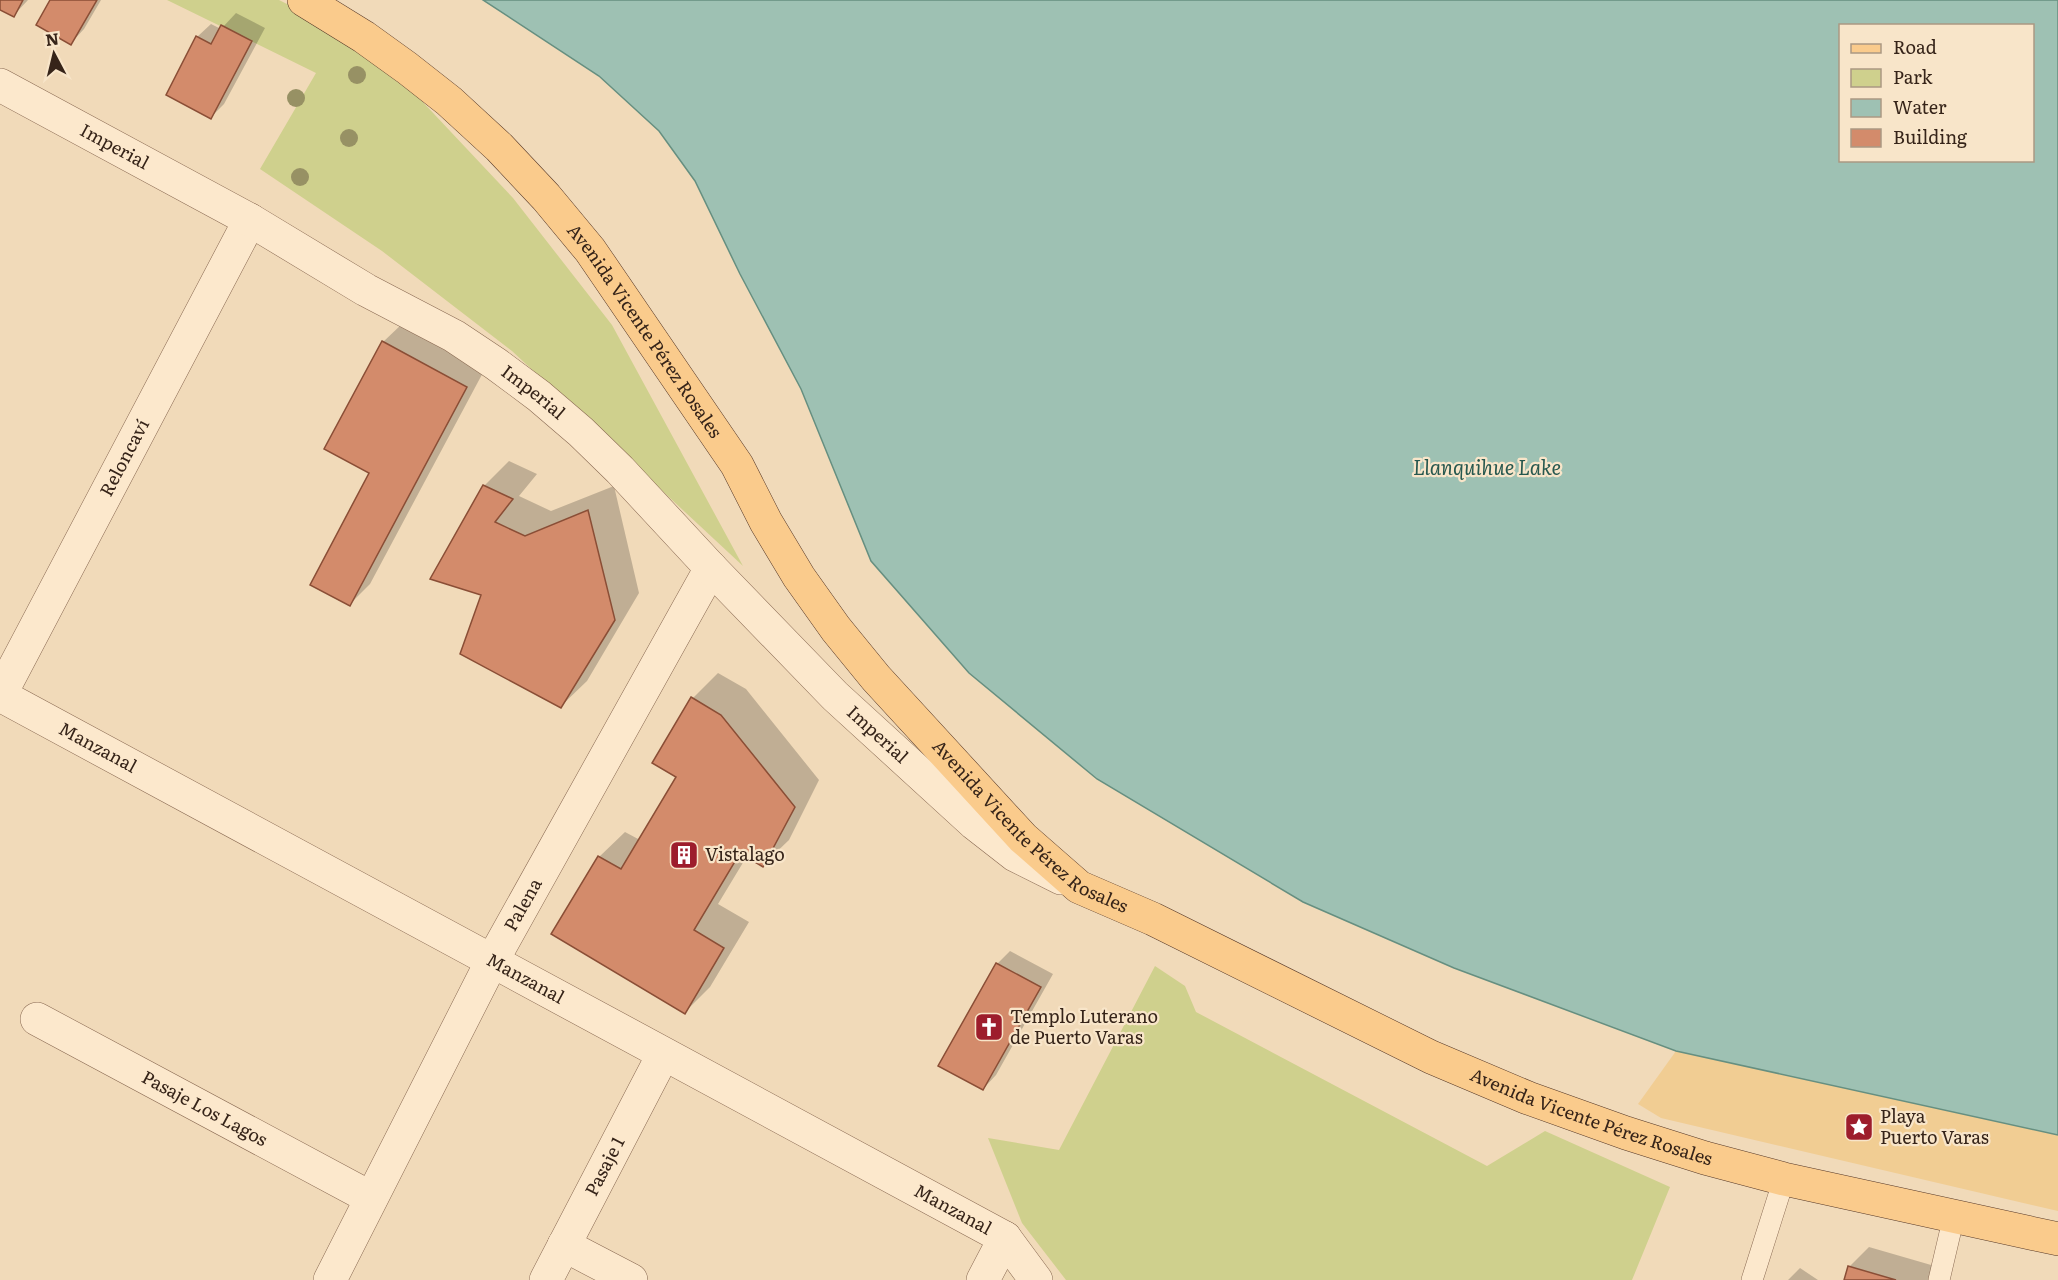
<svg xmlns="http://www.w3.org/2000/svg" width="2058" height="1280" font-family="Literata,serif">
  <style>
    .green { fill: #cfd08d }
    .sand { fill: #f1cd93 }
    .water { fill: #9ec1b3; stroke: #668f80; stroke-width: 1.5; fill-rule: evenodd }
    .shadow { fill: #0003 }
    .building { fill: #d38b6b; stroke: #8a4e36; stroke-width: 1.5 }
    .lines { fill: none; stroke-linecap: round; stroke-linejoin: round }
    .service-casing { stroke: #896952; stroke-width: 22 }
    .minor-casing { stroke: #896952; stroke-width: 34 }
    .tertiary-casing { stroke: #896952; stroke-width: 34 }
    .primary-casing { stroke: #563828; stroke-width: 34 }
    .service { stroke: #fce8cc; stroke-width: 21 }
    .minor { stroke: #fce8cc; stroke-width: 33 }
    .tertiary { stroke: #fce8cc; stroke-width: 33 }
    .primary { stroke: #facb8c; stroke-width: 33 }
    .tree { fill: #979164 }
    .labels { text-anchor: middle; stroke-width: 4.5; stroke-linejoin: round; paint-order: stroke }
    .street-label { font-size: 18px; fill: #362419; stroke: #f8e5c9 }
    .poi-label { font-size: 18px; fill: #362419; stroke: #f8e5c9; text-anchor: start }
    .water-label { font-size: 20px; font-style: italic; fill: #27584f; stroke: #f8e5c9 }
  </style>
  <rect width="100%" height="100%" fill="#f1dab9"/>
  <path class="green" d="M167 0H279L307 14 419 98 513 198 612 325 743 566 512 351 382 251 260 169 316 73Z
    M1155 966 1185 986 1196 1012 1487 1166 1545 1131 1670 1187 1632 1280H1066L1022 1223 988 1138 1059 1150Z"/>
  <path class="sand" d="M1676 1051 2058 1135V1211L1661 1118 1638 1104Z"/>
  <path class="water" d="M483 0H2058V1135L1676 1051 1454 968 1303 902 1097 779 969 673 871 561 801 389 740 274 695 181 659 131 599 76ZM1840 26H2032V160H1840Z"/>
  <path class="shadow" d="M0 0H28L14 15 0 8Z
    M52 0H101L84 29 71 43Z
    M236 13 265 28 224 104 211 117 197 37 211 24 221 29Z
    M403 323 486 367 370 584 350 604 371 473 383 342Z
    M509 461 537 474 519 496 551 511 614 486 639 593 587 681 561 706 483 594 484 486Z
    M718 673 746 689 819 780 789 840 763 865 747 856 718 904 749 922 710 987 685 1012 599 857 625 832 640 840 678 777 693 698Z
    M1010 951 1053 974 996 1075 983 1089 997 964Z
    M1869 1247 1938 1267 1935 1280H1846L1849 1267Z
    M1800 1268 1818 1280H1788Z"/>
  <path class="building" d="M0 0H23L14 17 0 10Z
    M50 0H97L71 45 36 25Z
    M221 25 252 41 211 119 166 95 196 36 211 44Z
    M382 341 467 387 350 606 310 585 369 473 324 449Z
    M483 485 513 499 495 522 525 536 588 510 615 620 561 708 460 654 481 595 430 579Z
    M691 697 721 715 795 807 763 867 740 853 694 930 724 948 685 1014 551 934 598 856 621 869 676 777 652 763Z
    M996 963 1041 987 983 1090 938 1066Z
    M1848 1266 1896 1280H1844Z"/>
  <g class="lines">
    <g class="service-casing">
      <path id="service" d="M1752 1280 1784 1179
        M1939 1280 1954 1216"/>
    </g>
    <g class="minor-casing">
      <g id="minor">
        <path id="s1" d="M0 695 1005 1238 1036 1280"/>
        <path id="s2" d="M0 695 250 220"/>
        <path id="s3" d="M37 1019 371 1198"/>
        <path d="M564 1245 631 1280"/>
        <path id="s4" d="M330 1280 492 961 711 568"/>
        <path id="s5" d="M546 1280 663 1055"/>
        <path d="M983 1280 1005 1238"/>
      </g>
    </g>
    <g class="tertiary-casing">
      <g id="tertiary">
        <path id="s6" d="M0 85 250 220 366 290 454 336 496 364 539 396 581 432 620 470 711 568 835 696 974 823 1015 855 1061 878"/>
      </g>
    </g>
    <g class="primary-casing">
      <g id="primary">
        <path id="s7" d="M304 0 364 37 407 68 449 101 499 147 546 197 590 250 737 465 766 522 799 577 836 629 876 678 1023 838 1079 887 1153 919 1431 1057 1528 1098 1626 1133 1705 1158 1784 1179 2058 1239"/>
      </g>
    </g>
    <use href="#service" class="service"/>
    <use href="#minor" class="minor"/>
    <use href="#tertiary" class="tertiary"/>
    <use href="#primary" class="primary"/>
  </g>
  <g class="tree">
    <circle cx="357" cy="75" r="9"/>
    <circle cx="296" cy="98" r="9"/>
    <circle cx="349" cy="138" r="9"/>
    <circle cx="300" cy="177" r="9"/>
  </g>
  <defs>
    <g id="building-square" transform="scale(1.5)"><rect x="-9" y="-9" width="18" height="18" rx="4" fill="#9d1d2c" stroke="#f8e5c9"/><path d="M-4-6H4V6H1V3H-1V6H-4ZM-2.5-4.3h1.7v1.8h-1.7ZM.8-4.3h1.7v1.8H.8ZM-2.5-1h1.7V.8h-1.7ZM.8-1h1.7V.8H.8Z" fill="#fff"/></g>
    <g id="church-square" transform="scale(1.5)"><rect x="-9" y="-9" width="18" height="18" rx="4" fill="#9d1d2c" stroke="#f8e5c9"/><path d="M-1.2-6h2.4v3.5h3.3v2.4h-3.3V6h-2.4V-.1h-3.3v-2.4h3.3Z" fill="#fff"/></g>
    <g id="sight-square" transform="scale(1.5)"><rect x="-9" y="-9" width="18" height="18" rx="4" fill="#9d1d2c" stroke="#f8e5c9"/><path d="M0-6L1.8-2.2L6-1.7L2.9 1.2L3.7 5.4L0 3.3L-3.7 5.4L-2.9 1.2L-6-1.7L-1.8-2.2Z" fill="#fff"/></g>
  </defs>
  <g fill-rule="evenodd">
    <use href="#building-square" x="684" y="855"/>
    <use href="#church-square" x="989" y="1027"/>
    <use href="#sight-square" x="1859" y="1127"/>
  </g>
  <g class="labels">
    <g class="street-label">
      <text dy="6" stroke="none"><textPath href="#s6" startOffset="130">Imperial</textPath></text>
      <text dy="6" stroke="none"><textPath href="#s7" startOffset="480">Avenida Vicente Pérez Rosales</textPath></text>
      <text dy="6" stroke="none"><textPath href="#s6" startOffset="616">Imperial</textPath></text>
      <text dy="6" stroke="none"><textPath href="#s2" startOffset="268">Reloncaví</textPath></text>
      <text dy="6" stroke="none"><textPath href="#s6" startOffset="1102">Imperial</textPath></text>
      <text dy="6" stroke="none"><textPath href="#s1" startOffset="111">Manzanal</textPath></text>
      <text dy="6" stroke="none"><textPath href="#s7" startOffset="1114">Avenida Vicente Pérez Rosales</textPath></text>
      <text dy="6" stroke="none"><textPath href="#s4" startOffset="422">Palena</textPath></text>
      <text dy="6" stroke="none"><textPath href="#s1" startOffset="597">Manzanal</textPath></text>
      <text dy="6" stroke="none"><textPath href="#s3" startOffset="190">Pasaje Los Lagos</textPath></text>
      <text dy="6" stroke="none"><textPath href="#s7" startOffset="1752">Avenida Vicente Pérez Rosales</textPath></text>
      <text dy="6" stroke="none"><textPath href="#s5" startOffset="128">Pasaje 1</textPath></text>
      <text dy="6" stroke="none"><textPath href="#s1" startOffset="1083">Manzanal</textPath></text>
    </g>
    <g class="poi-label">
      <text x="705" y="861">Vistalago</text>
      <text x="1010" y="1023">Templo Luterano<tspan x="1010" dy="21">de Puerto Varas</tspan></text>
      <text x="1880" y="1123">Playa<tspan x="1880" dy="21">Puerto Varas</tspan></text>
    </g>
    <g class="water-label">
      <text x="1487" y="475">Llanquihue Lake</text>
    </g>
  </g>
  <rect x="1839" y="24" width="195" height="138" fill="#f8e5c9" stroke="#aa9883" stroke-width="1.5"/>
  <rect x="1851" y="44" width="30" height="9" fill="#facb8c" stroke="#aa9883" stroke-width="1.5"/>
  <text x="1893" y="54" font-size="18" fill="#362419">Road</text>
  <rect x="1851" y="69" width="30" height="18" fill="#cfd08d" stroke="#aa9883" stroke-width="1.5"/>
  <text x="1893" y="84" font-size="18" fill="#362419">Park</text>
  <rect x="1851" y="99" width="30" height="18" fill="#9ec1b3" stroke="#aa9883" stroke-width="1.5"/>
  <text x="1893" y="114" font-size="18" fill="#362419">Water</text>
  <rect x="1851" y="129" width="30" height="18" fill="#d38b6b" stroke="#aa9883" stroke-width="1.5"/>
  <text x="1893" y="144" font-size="18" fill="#362419">Building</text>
  <g transform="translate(54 54) rotate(353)" stroke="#f8e5c9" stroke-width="4.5" paint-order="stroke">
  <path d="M0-4.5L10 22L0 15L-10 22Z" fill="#362419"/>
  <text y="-9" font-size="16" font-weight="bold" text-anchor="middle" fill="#362419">N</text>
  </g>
</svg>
